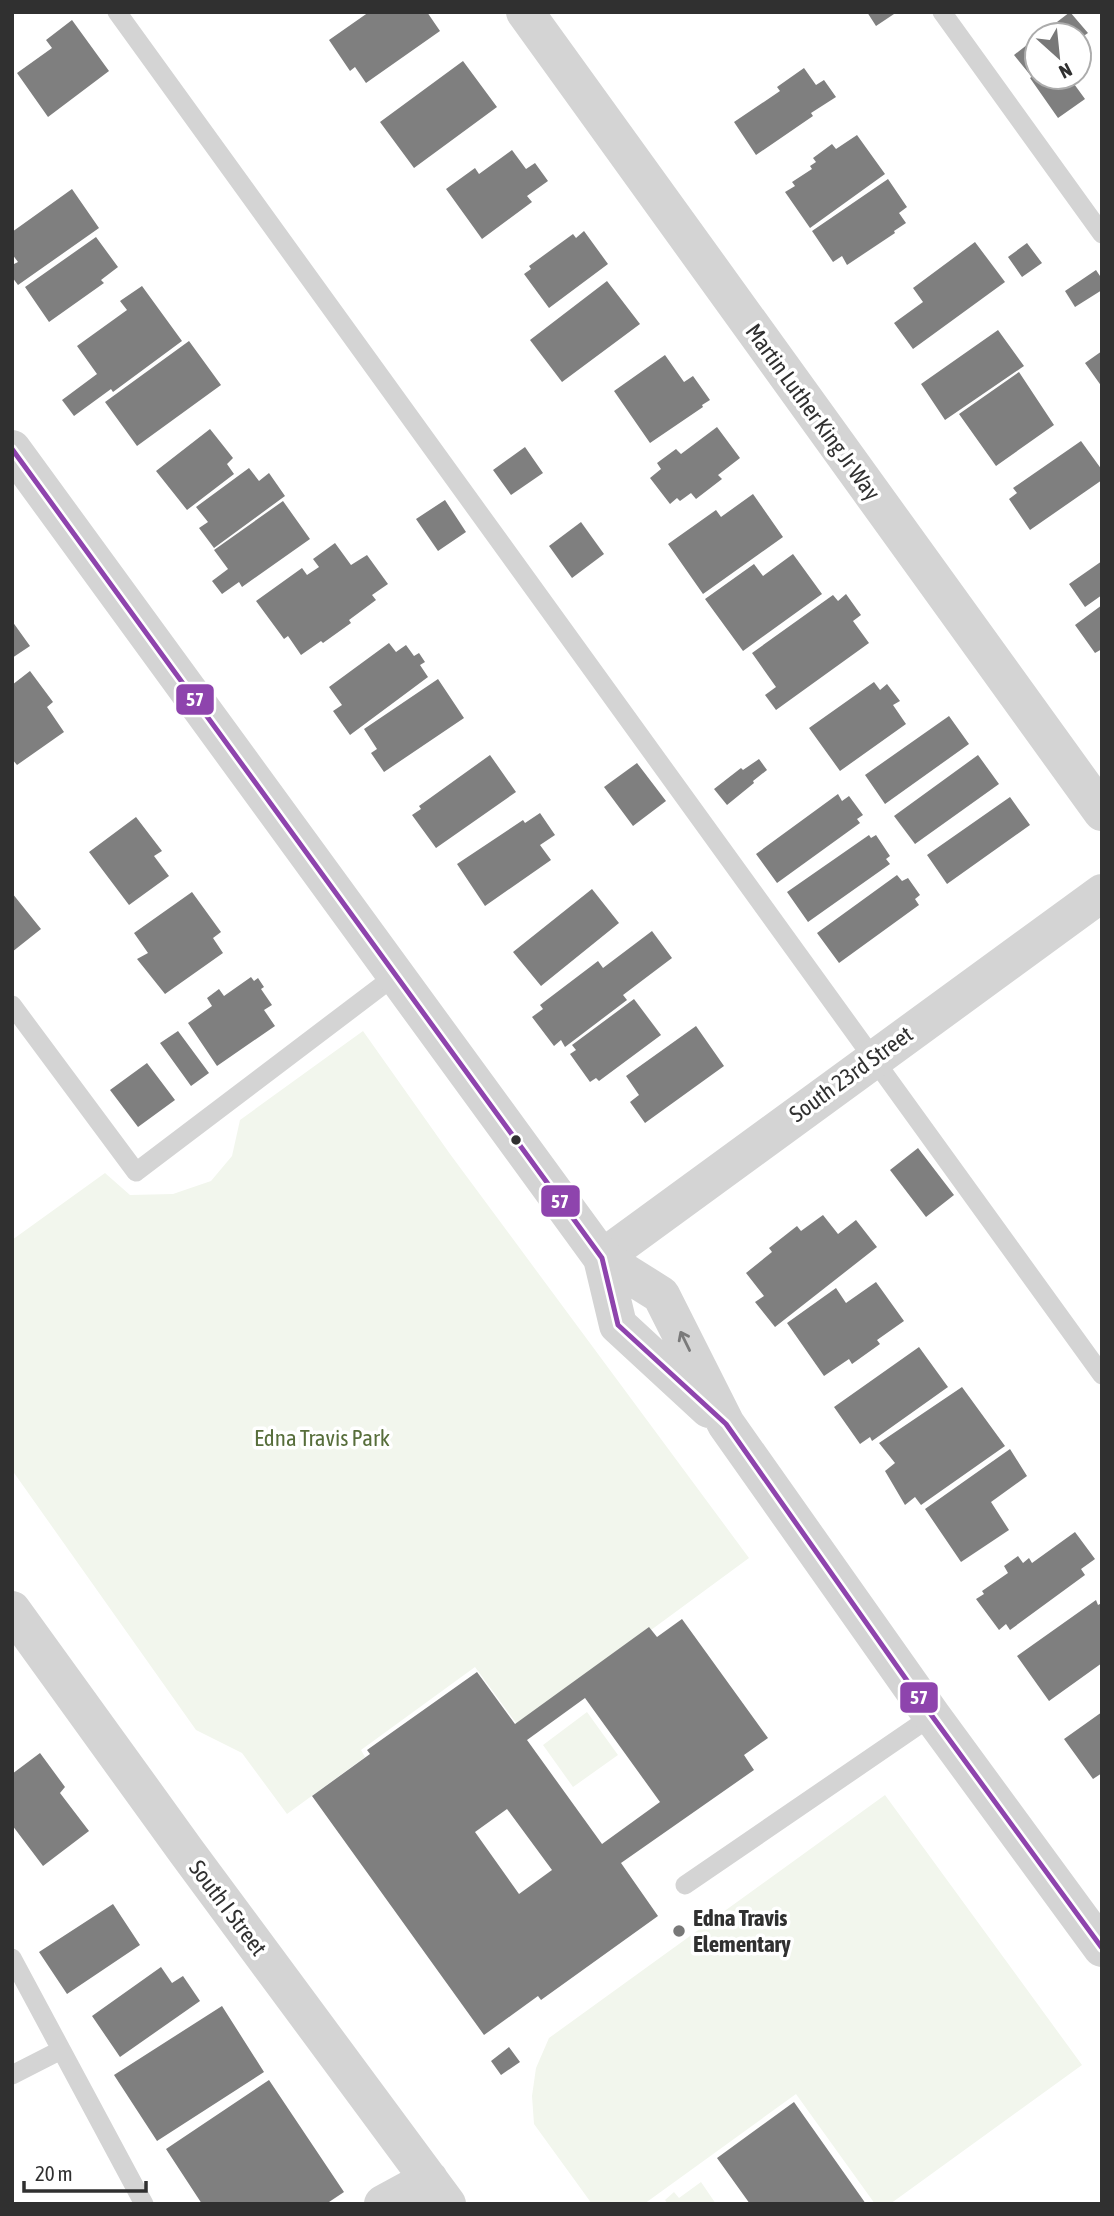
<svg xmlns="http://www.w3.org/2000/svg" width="1114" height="2216" font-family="'Asap Condensed',sans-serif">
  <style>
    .green { fill: #f2f6ed }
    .building { fill: #7f7f7f; fill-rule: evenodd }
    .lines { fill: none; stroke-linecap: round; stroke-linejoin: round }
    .service { stroke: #d4d4d4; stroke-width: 19 }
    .minor { stroke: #d4d4d4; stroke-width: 38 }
    .tertiary { stroke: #d4d4d4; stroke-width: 38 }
    .bus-1-casing { stroke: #fff; stroke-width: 10 }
    .bus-1 { stroke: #8e44ad; stroke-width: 5 }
    .oneway { stroke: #7a7a7a }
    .bus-dot { fill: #303030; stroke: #fff; stroke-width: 2.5 }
    .poi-dot { fill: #787878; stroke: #fff; stroke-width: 2.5 }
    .labels { text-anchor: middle; stroke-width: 7; stroke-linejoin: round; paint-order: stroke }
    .street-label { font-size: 23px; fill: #303030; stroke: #fff }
    .park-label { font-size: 23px; fill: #576e3b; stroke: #fff }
    .poi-label { font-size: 23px; font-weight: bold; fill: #303030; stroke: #fff; text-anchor: start }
    .line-badge { stroke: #fff; stroke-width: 2.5 }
    .badge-label { font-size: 19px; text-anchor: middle; font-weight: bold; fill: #fff }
  </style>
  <rect width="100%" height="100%" fill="#fff"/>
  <path class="green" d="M363 1031 450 1154 749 1558 519 1727 475 1667 361 1750 365 1757 287 1814 242 1753 196 1730 12 1470V1240L105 1173 130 1195 173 1194 211 1181 232 1156 240 1120Z
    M587 1712 618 1755 573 1787 543 1745Z
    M885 1795 1082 2065 890 2204H875L796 2094 644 2204H592L534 2124 532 2096 536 2068 549 2038Z
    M701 2182 716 2204H668L665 2200 674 2192 679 2198Z"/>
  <path class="building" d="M369 12H427L440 31 366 83 355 67 350 71 329 40Z
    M867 12H897L876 26Z
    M1070 12 1088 33 1079 39V35H1040Z
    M72 20 109 71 48 117 17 73 52 48 46 40Z
    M1037 37V71L1031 76 1014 55Z
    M463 61 497 107 414 168 380 122Z
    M804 68 816 85 824 80 836 97 811 113 813 116 756 155 734 122 780 91 777 87Z
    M1037 73V77H1069L1085 99 1058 118 1030 78Z
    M857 135 885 174 810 228 785 192 795 186 792 182 812 169 810 166 816 162 813 158 832 144 836 149Z
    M512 150 526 169 535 163 548 181 527 196 532 202 482 239 446 189 475 168 479 174Z
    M888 179 907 207 899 213 906 223 894 231 895 233 847 265 842 256 833 262 812 231Z
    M72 189 99 228 18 285 12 277V265L18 262 12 254V232Z
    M584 231 608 264 549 308 524 274 531 269 529 266 573 234 576 238Z
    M96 237 118 267 101 280 104 283 49 322 25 287Z
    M975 242 1005 282 913 349 894 323 923 302 913 288Z
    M1027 243 1042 263 1022 277 1008 257Z
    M1096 270 1102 279V290L1075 307 1065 291Z
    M607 281 640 324 562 382 530 340Z
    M142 286 182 341 113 392 111 389 74 416 62 400 97 374 77 346 127 310 120 301Z
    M998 330 1024 366 945 420 921 384Z
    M189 341 221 385 137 446 105 402Z
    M1102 351V387L1085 363Z
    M665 355 684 382 693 376 710 400 702 405 703 407 650 443 614 391Z
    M1019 372 1054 425 996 466 959 414Z
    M717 427 740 458 718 475 722 479 696 499 691 493 680 501 677 498 670 504 650 478 661 469 657 463 676 449 681 454Z
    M210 429 233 458 227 464 234 474 187 510 156 471Z
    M1081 441 1102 470V480L1030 530 1009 499 1017 493 1013 488Z
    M525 447 543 473 511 495 493 470Z
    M249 468 259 481 269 473 285 496 214 548 199 528 208 522 196 507Z
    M753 494 783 537 703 594 668 544 716 510 721 517Z
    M445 500 466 532 438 551 416 519Z
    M283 501 310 539 242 587 239 582 222 594 212 581 228 569 214 550Z
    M581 522 604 554 572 578 549 546Z
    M335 543 351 565 367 555 388 584 372 595 376 600 349 620 351 623 323 643 321 641 301 655 288 636 284 639 256 601 302 568 307 575 319 567 313 559Z
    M793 554 822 594 743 651 705 599 754 564 763 576Z
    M1102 561V595L1085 607 1069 584Z
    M846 594 861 615 853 621 869 643 776 710 765 695 776 687 752 653 833 595 838 601Z
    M1102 605V649L1095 653 1075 625Z
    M12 621 30 646 12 658Z
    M389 643 396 652 406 645 414 656 419 653 425 662 420 665 428 677 350 735 333 711 342 705 329 687Z
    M30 671 53 702 47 707 64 732 17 765 12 759V685Z
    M438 679 464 718 384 772 371 753 377 749 364 729Z
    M874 682 880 690 887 684 900 701 893 705 906 724 840 771 809 728Z
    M949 716 969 744 885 804 865 775Z
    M490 755 516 792 436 848 412 815 421 809 419 806Z
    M978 755 999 784 915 844 894 816Z
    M759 759 767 770 753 781 754 783 727 805 714 789 741 768 743 770Z
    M637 763 666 801 633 826 604 787Z
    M838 794 842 801 849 796 863 815 857 819 860 823 777 883 756 854Z
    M1010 797 1030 825 947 884 927 855Z
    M540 813 555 835 540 845 551 860 485 906 457 864 523 820 525 823Z
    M136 817 162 851 154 856 169 876 129 905 89 852Z
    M869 835 871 838 876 835 890 856 886 859 890 864 808 922 787 892Z
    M897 875 902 881 908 878 920 895 915 899 919 905 839 963 817 933Z
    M592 889 619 923 541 986 513 952Z
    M192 892 221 932 213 938 223 953 165 994 137 959 148 953 134 933Z
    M12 893 41 929 12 952Z
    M652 931 672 958 623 995 627 1000 565 1047 561 1040 554 1046 532 1017 543 1009 540 1005 598 961 603 968Z
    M251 977 254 981 258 978 264 987 261 989 272 1005 264 1010 275 1026 217 1066 188 1023 212 1006 207 998 219 989 224 996Z
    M634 999 661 1035 599 1081 596 1078 590 1082 570 1054 576 1050 572 1045Z
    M696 1026 724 1066 645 1123 630 1102 639 1095 626 1076Z
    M178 1031 209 1073 191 1086 160 1043Z
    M147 1063 175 1100 138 1127 110 1090Z
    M918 1148 954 1195 926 1217 890 1170Z
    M823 1215 838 1234 856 1220 877 1247 775 1327 755 1302 764 1296 746 1273 772 1252 769 1248 797 1226 801 1231Z
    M876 1282 904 1321 877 1340 880 1344 852 1364 849 1359 824 1376 787 1323 836 1288 846 1303Z
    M919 1347 948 1387 872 1441 870 1437 860 1444 834 1407Z
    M962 1387 1005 1446 921 1505 915 1497 905 1505 885 1471 895 1463 879 1443Z
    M1010 1449 1027 1476 991 1502 1009 1530 961 1562 925 1509Z
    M1075 1532 1095 1559 1081 1569 1085 1575 1010 1630 1006 1624 999 1630 976 1599 984 1594 982 1591 1008 1573 1004 1566 1018 1556 1023 1563 1029 1558 1032 1563Z
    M1096 1600 1098 1605 1102 1603V1663L1049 1701 1017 1656Z
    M682 1619 768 1738 744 1755 754 1770 621 1863 658 1916 541 2000 538 1996 484 2035 312 1796 370 1754 367 1750 477 1672 515 1724 649 1627 657 1637ZM585 1698 660 1802 602 1844 527 1740ZM507 1809 552 1870 519 1894 475 1832Z
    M1102 1712V1773L1093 1779 1064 1739Z
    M40 1753 65 1787 60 1793 89 1831 43 1866 12 1825V1774Z
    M113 1904 140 1945 67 1994 39 1952Z
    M161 1967 172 1983 183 1976 200 2001 120 2057 92 2016Z
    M222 2006 264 2072 157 2141 114 2075Z
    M509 2047 520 2062 501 2075 491 2061Z
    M269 2080 344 2192 326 2204H202L166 2149Z
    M794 2102 866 2204H750L717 2158Z"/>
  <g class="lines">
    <path class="service" d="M117 12 1102 1375
      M942 12 1102 234
      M12 1005 136 1172 396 975
      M685 1885 932 1716
      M12 1958 144 2204
      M12 2075 61 2050"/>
    <path class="minor" d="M525 12 1102 812
      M602 1258 1102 893
      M12 1610 186 1851 447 2204
      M383 2204 429 2179"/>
    <path class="tertiary" d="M12 449 602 1258 661 1295 726 1424 932 1716 1102 1948
      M602 1258 618 1325 709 1409"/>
    <g class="bus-1-casing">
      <path id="bus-1" d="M12 449 602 1258 618 1325 726 1424 932 1716 1102 1948"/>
    </g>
    <use href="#bus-1" class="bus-1"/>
  </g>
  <defs><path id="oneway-shaft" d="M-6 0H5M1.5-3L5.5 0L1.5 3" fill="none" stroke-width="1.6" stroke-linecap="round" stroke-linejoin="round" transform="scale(1.75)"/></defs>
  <use class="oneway" href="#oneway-shaft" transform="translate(685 1341) rotate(-116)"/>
  <circle class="bus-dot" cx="516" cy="1140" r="6"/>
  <circle class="poi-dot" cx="679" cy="1931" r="7"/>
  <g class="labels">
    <g class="street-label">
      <text transform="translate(813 412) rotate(54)" y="8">Martin Luther King Jr Way</text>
      <text transform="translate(851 1074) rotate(-36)" y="8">South 23rd Street</text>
      <text transform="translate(228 1908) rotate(53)" y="8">South I Street</text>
    </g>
    <g class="park-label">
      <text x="322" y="1446">Edna Travis Park</text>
    </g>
    <g class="poi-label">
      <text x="693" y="1926">Edna Travis<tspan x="693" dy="26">Elementary</tspan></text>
    </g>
  </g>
  <g class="line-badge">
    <rect x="175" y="683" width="40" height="33" rx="7" fill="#8e44ad"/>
    <rect x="540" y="1184" width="41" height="34" rx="7" fill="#8e44ad"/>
    <rect x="899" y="1681" width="40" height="33" rx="7" fill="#8e44ad"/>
  </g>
  <g class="badge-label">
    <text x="195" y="706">57</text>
    <text x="560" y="1208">57</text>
    <text x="919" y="1704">57</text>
  </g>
  <rect width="1114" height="2216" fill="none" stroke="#303030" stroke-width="28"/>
  <g transform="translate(1058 56) rotate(153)"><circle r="33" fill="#ffffff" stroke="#acacac" stroke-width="2"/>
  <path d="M0-5L12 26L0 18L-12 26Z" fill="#787878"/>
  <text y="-10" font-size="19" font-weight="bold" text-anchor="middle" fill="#303030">N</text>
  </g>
  <path d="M24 2181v10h122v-10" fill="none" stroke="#303030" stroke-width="3.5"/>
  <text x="35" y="2181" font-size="21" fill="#303030" stroke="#ffffff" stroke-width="5" paint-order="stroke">20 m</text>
</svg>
